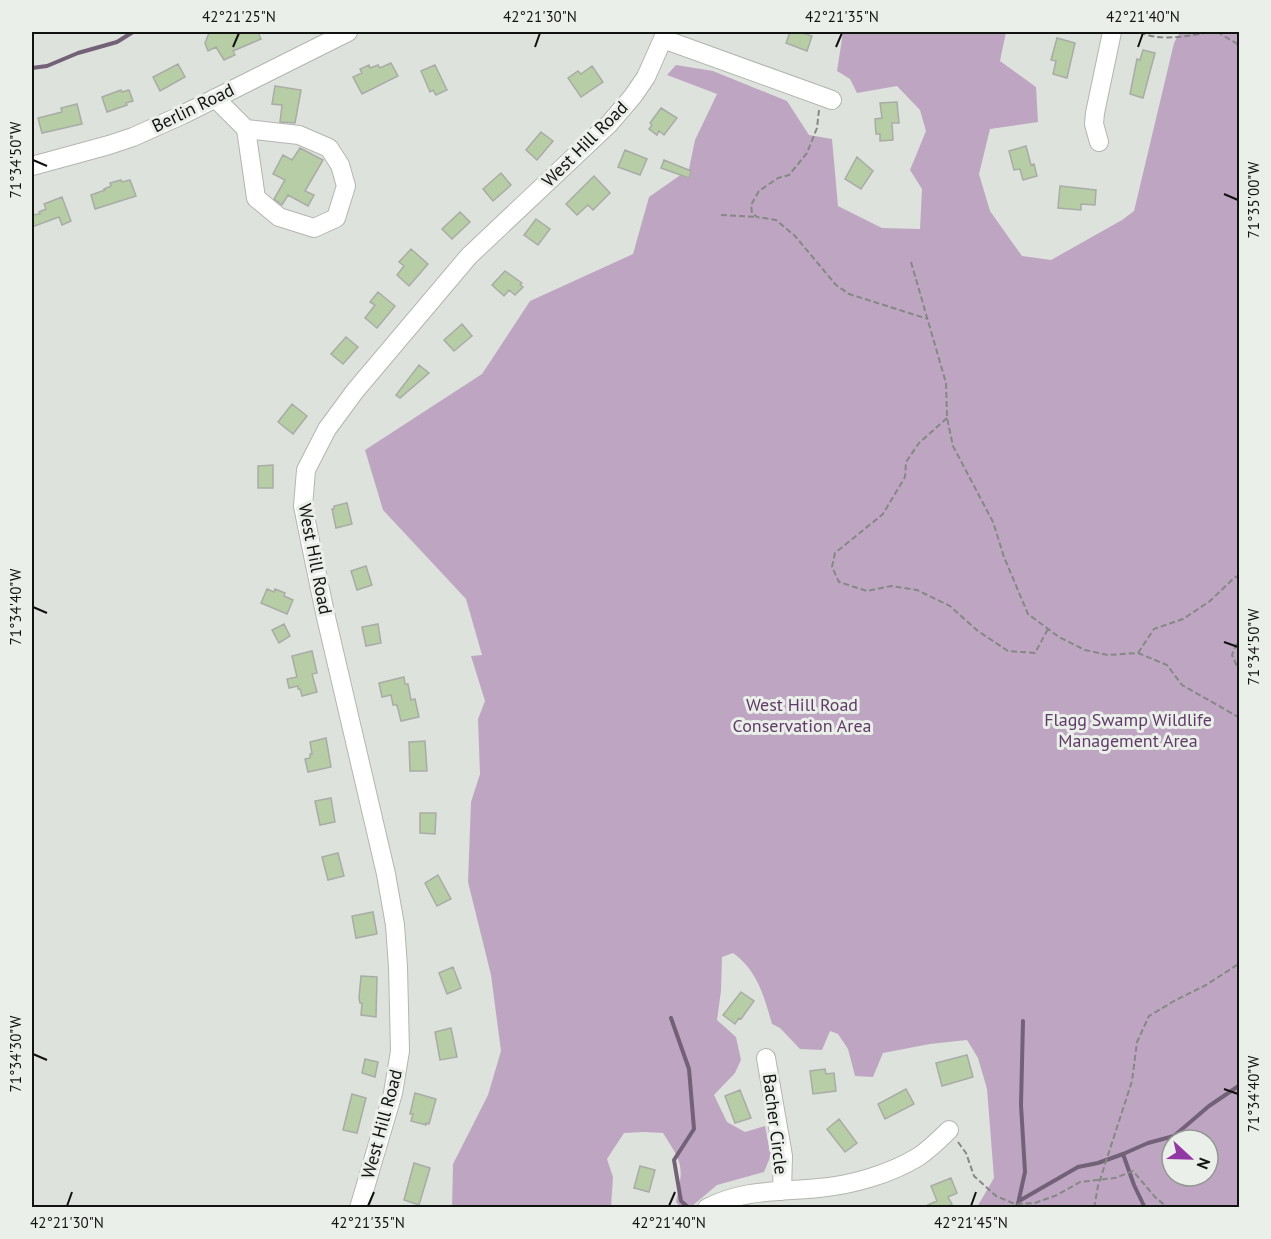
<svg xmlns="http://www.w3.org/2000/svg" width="1271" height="1239" font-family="'PT Sans',sans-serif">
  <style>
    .green { fill: #bea6c3; fill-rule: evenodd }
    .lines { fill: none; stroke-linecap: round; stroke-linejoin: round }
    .stream { stroke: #736177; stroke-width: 4 }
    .building { fill: #b7cda6; stroke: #a9aca6; stroke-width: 1.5 }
    .minor-casing { stroke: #b3b6b0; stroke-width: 20 }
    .path { stroke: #858884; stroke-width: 2; stroke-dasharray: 6 3; stroke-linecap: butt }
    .minor { stroke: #fff; stroke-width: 18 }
    .ticks { fill: none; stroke: #111311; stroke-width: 2 }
    .labels { text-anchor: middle; stroke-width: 6; stroke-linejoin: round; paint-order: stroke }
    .street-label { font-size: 18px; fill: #111311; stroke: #ebefe9 }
    .park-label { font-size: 18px; fill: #603a68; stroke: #ebefe9 }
    .neatline { fill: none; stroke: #111311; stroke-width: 2 }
    .ticks-label { font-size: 15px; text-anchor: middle; fill: #111311 }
  </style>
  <rect width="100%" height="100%" fill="#dee2dc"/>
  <path class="green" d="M843 32H1006L1000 61 1036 87 1038 122 990 129 979 174 990 211 1022 256 1051 260 1122 220 1134 211 1174 43 1180 32H1239V1207H977L994 1178 987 1089 978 1058 967 1040 930 1044 883 1053 873 1077 855 1076 848 1049 838 1034 830 1031 822 1050 800 1049 780 1028 772 1024C764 996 757 970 733 953L722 957 721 991 717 1020 736 1037 741 1060 735 1073 714 1095 727 1122 745 1132 765 1126 771 1155 764 1172 717 1185 691 1207H680L676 1202C684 1166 683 1164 663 1133L644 1132 624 1133 607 1159 613 1177 611 1207H452L453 1164 488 1095 501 1051 491 975 468 882 471 802 480 774 478 719 485 701 471 656 482 655 466 599 383 510 365 450 482 374 530 301 633 254 649 197 689 169 695 140 717 94 667 75 676 65 713 71 787 101 809 135 832 139 838 206 882 228 920 229 922 189 910 170 926 131 920 110 897 86 857 93 850 79 837 71ZM1172 1140H1208V1176H1172Z"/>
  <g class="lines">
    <path class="stream" d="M32 68 47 66 78 53 117 42 133 32
      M671 1018 689 1069 694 1129 674 1160 681 1201 689 1208
      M1123 1154 1148 1143 1174 1136 1209 1106 1240 1085
      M1019 1201 1078 1167 1098 1163 1123 1154 1134 1185 1145 1208
      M1017 1208 1025 1172 1021 1105 1023 1021"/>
  </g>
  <path class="building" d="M213 32H258L261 39 233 51 235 55 224 60 216 47 208 51 205 43 209 33Z
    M790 32H800L812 36 807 51 786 43Z
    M1057 38 1075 43 1067 78 1053 74 1056 61 1051 60Z
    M1143 50 1155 53 1143 98 1130 94 1137 59 1140 60Z
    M391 63 398 76 362 94 353 77 362 73 360 69 369 65 370 68 378 65 380 68Z
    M178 64 185 77 160 91 153 77Z
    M435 65 447 90 436 95 433 90 430 92 421 71Z
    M592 66 603 82 581 97 568 78 578 71 581 74Z
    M275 86 301 90 295 123 280 122 282 105 272 104Z
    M121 90 122 92 129 90 133 101 126 103 127 105 107 112 102 97Z
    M897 102 899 123H892L893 140 880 141V134H876L875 119 882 118 880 103Z
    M77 104 82 124 42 133 38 118 62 112 61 108Z
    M661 108 677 118 664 135 659 131 657 135 649 129 652 125 650 123Z
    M541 132 553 141 537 160 526 150Z
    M1026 146 1031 165 1034 164 1037 176 1023 180 1020 169 1014 170 1009 151Z
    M300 148 323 160 305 191 314 195 308 206 288 195 282 205 274 199 285 180 273 174 283 155 292 160Z
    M625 150 647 159 640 175 618 167Z
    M857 157 873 171 861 189 845 179Z
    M664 160 691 171 689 178 661 168Z
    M501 173 511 185 493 201 483 189Z
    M594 176 610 193 593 210 588 205 577 215 566 204Z
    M121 180 122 182 130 180 136 196 95 209 91 195 105 190 104 189 111 186 110 183Z
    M1060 186 1096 190 1095 205 1081 204V210L1058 208Z
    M62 197 71 221 62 225 59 217 32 227V215L40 214 39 212 46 209 44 204Z
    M460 212 470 222 452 239 442 229Z
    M536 219 550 229 538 245 524 235Z
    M411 249 428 264 409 286 397 275 404 266 399 262Z
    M505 271 522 283 520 285 523 287 515 295 509 290 504 296 492 285Z
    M378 292 395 306 377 328 365 318 375 305 370 302Z
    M462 324 472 336 454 351 444 340Z
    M346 337 358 347 343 364 331 354Z
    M419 365 429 373 400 398 396 395Z
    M292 404 307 416 293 434 278 422Z
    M273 465V488H258V466Z
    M347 503 352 524 336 528 332 509H334V506Z
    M366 566 372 585 357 590 351 571Z
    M267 589 274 592 275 589 285 593 284 596 293 600 287 614 261 603Z
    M284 624 290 636 279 643 272 630Z
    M378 624 381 643 366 646 362 627Z
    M312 651 317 673 312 674 317 692 302 696 300 689H298V686L289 688 287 679 297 677 292 656Z
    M404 677 405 684H408L411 700 415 699 419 717 401 721 397 705H393L391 695 382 697 379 683Z
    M326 738 331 767 308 772 305 759 310 758V754H312L310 742Z
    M425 741 427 771H410L409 742Z
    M331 798 335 822 320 825 315 801Z
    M420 813H436L435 834 420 833Z
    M338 853 344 876 328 880 322 857Z
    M438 875 451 899 437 906 425 883Z
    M373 912 377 934 356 938 352 916Z
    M453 967 461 988 447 994 439 973Z
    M361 976 377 977 376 1017 361 1015 362 1003H360L359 998Z
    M741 992 754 1001 741 1019 739 1018 735 1024 723 1015Z
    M451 1028 457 1057 440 1060 435 1032Z
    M967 1055 973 1077 942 1086 936 1063Z
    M365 1059 378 1062 375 1077 362 1073Z
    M825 1069 826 1074 834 1073 836 1091 813 1094 810 1071Z
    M906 1089 914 1104 885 1119 878 1104Z
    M740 1090 751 1118 735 1123 725 1096Z
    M415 1093 436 1099 429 1124 426 1123V1125L411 1121 413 1114H410Z
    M352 1094 366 1098 357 1133 343 1130Z
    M839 1119 857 1143 845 1152 827 1129Z
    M414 1163 430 1168 419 1205 404 1200Z
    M640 1166 655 1170 649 1192 634 1188Z
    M951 1178 957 1193 948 1197 952 1204 945 1208H921L937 1201 931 1186Z"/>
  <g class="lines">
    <g class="minor-casing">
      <path id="minor" d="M663 39 832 100
        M215 98 246 129 256 198 279 217 314 228 336 218 346 186 340 165 329 148 299 135 246 129
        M1099 142 1094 124 1095 113 1112 32
        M32 166 109 145 133 137 182 115 348 32
        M766 1058 783 1156 782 1191
        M359 1208 393 1093 400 1051 398 967 395 925 386 874 325 613 308 531 303 506 306 470 327 429 355 391 469 256 609 124 633 96 646 77 666 32
        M707 1208C744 1189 779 1192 819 1188 852 1185 890 1174 918 1157 930 1149 940 1139 949 1130"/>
    </g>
    <path class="path" d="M1140 32C1160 42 1189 36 1210 32
      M1217 32 1236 43 1240 48
      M819 110 817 128 807 153 789 175 778 178 759 191 751 205 752 213 757 217 776 220 795 236 836 285 849 294 928 319
      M721 215 757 217
      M911 262 946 383 947 418 953 446 993 522 1004 557 1028 614 1059 637 1085 650 1108 655 1138 653 1167 665 1182 685 1240 718
      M1240 413V461
      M947 418 919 443 906 462 905 477 883 514 835 553 832 567 839 582 867 591 891 586 917 590 950 606 978 631 1008 651 1035 653 1048 629
      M1240 635 1232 655 1240 673
      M1138 653 1154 629 1183 619 1210 601 1234 578 1240 575
      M958 1142 966 1153 974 1176 996 1196 1015 1204 1035 1203 1057 1195 1080 1182 1115 1178 1133 1171 1155 1197 1168 1208
      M1094 1208 1098 1186 1132 1081 1137 1042 1149 1016 1174 1001 1206 985 1240 963"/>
    <use href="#minor" class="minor"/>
  </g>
  <path class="ticks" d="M233 47 239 33M535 47 540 33M836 47 842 33M1138 47 1143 33M33 160 47 166M1224 194 1238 200M33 607 47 613M1224 642 1238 647M33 1054 47 1060M1224 1089 1238 1094M67 1206 72 1192M368 1206 374 1192M669 1206 675 1192M971 1206 976 1192"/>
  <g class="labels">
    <g class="street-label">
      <text transform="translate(193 108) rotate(-26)" y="6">Berlin Road</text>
      <text transform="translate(585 144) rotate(-45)" y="6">West Hill Road</text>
      <text transform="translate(315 559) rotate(79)" y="6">West Hill Road</text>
      <text transform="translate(382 1124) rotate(-75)" y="6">West Hill Road</text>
      <text transform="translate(775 1124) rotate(83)" y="6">Bacher Circle</text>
    </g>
    <g class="park-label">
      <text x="802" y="711">West Hill Road<tspan x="802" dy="21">Conservation Area</tspan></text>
      <text x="1128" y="726">Flagg Swamp Wildlife<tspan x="1128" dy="21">Management Area</tspan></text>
    </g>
  </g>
  <rect width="1271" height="1239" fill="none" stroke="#ebefe9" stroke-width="66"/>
  <g transform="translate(1190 1158) rotate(112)"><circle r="28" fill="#ebefe9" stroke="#949793" stroke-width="1.5"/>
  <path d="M0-4.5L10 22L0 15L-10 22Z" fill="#9138a4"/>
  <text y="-9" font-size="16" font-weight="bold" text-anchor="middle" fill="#111311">N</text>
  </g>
  <rect x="33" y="33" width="1205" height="1173" class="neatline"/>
  <g class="ticks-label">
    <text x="239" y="22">42°21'25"N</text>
    <text x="540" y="22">42°21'30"N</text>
    <text x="842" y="22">42°21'35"N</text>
    <text x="1143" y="22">42°21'40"N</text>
    <text transform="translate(16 160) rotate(-90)" y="5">71°34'50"W</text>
    <text transform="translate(1254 200) rotate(-90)" y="5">71°35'00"W</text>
    <text transform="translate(16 607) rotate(-90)" y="5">71°34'40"W</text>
    <text transform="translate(1254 647) rotate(-90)" y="5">71°34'50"W</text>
    <text transform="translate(16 1054) rotate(-90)" y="5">71°34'30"W</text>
    <text transform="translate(1254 1094) rotate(-90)" y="5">71°34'40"W</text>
    <text x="67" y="1228">42°21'30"N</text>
    <text x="368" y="1228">42°21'35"N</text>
    <text x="669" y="1228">42°21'40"N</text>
    <text x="971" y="1228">42°21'45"N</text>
  </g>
</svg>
